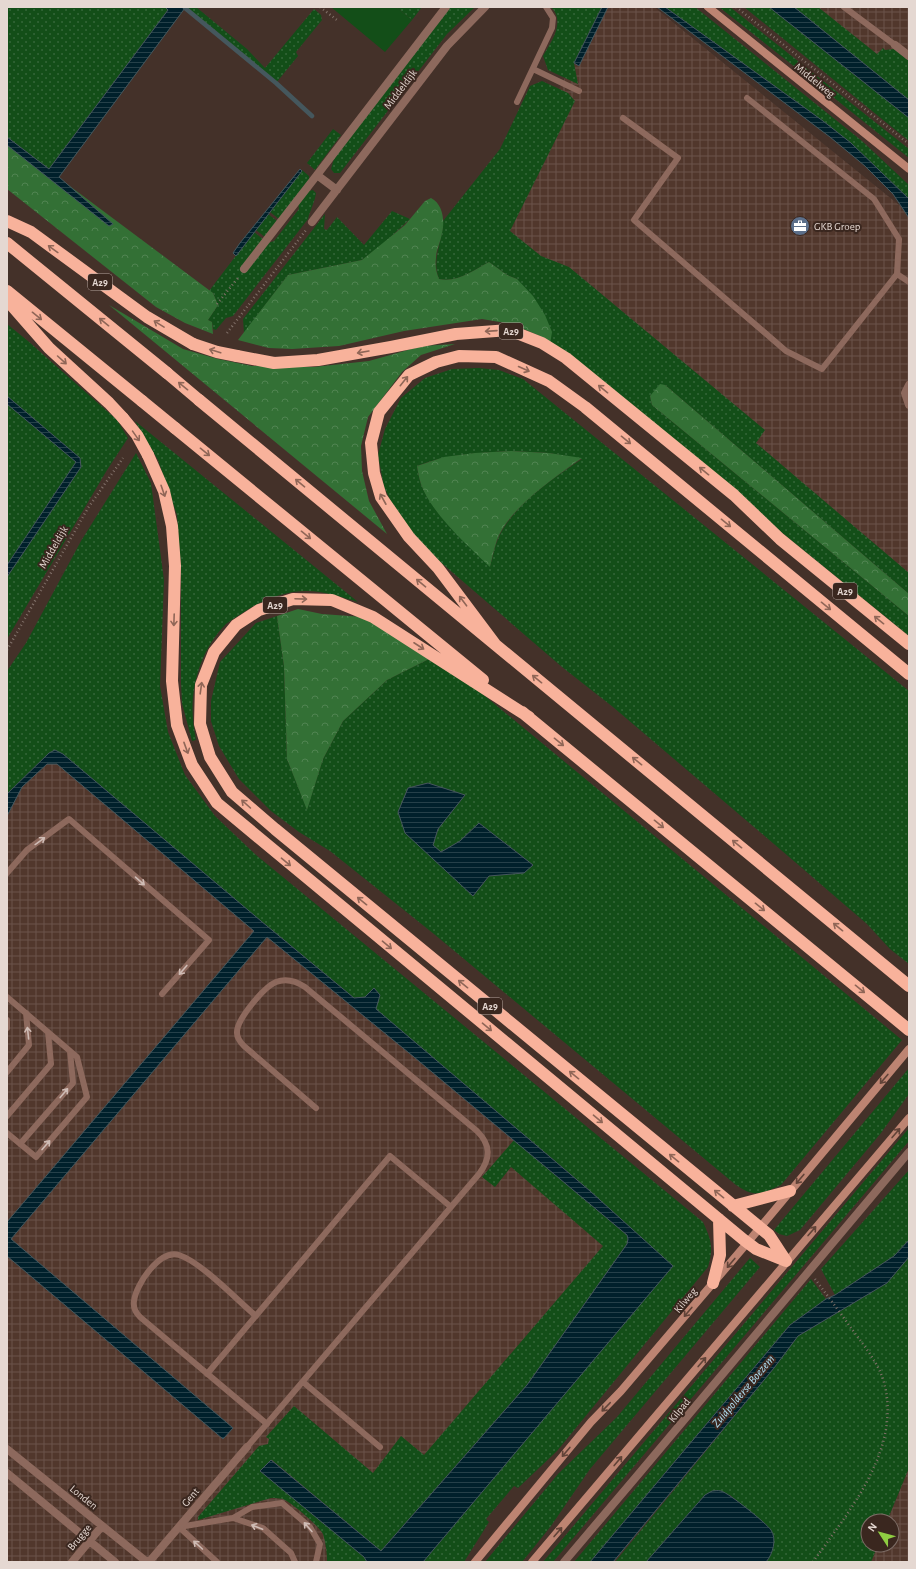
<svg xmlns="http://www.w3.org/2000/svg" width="916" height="1569" font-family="'Alegreya Sans',sans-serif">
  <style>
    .industrial { fill: url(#industrial-grid) }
    .grass { fill: url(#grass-dots); fill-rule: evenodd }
    .forest { fill: url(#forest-crowns) }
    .garden { fill: #134e18 }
    .water { fill: url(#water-rules); stroke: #45575d }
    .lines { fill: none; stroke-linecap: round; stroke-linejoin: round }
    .stream { stroke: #45575d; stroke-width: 4.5 }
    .path { stroke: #817169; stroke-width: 2.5; stroke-dasharray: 1 3; stroke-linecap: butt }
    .service { stroke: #8d695d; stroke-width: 6 }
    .minor { stroke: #8d695d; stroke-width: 8 }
    .secondary { stroke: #bd8472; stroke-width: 8 }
    .motorway { stroke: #f8b29b; stroke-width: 12 }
    .motorway-bridge { stroke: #f8b29b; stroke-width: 12 }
    .oneway { stroke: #906657 }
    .oneway2 { stroke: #cfbcb5 }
    .oneway3 { stroke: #614338 }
    .labels { text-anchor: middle; stroke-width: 4; stroke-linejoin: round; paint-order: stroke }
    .shield { fill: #3a271f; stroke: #b2a39c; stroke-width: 1 }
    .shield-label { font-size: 10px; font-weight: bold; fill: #e5d8d2 }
    .street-label { font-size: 11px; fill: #e5d8d2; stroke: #3a271f }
    .poi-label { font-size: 11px; fill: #e5d8d2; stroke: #3a271f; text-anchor: start }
    .water-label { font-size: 12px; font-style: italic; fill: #b0e0f4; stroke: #3a271f }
  </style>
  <defs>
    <pattern id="industrial-grid" width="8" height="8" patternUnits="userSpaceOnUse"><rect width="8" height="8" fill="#51372c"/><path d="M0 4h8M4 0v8" fill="none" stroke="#6a534a"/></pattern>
    <pattern id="grass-dots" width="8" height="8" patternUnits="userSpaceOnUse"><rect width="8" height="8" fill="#134e18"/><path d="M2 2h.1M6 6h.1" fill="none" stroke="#356739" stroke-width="1.8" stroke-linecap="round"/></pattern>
    <pattern id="forest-crowns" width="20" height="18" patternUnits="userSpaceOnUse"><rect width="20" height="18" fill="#337035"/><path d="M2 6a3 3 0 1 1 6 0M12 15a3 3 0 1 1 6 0" fill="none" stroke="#508451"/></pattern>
    <pattern id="water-rules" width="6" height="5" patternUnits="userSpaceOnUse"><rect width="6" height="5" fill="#00202b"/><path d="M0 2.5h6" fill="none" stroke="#254049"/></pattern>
  </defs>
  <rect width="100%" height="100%" fill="#443129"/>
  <path class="industrial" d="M603 7H654L909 213V580L479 238Z
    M794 7H909V100Z
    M45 744 636 1239 546 1366 375 1562H7V802Z
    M909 1468V1562H871L878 1545H892V1521H887Z"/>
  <path class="grass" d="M7 7H165L168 10 49 169 7 137Z
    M184 7H196L247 49 265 68 314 9 321 15 322 20 296 52 298 56 276 83Z
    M396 7H422L412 20Z
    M449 7H475L447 34 340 173H334L331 169 335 155Z
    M551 7H602L574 63 578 84 548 70 543 56C551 42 566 22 551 7Z
    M665 7H695L862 141 909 185V199L851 143 823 121Z
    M719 7H730L909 149V158L838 101Z
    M744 7H769L909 118V141Z
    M794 7H818L877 54 883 48 885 50 894 49 909 61V100Z
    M542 81 568 93 575 101 510 231 541 256 569 267 765 430 756 443 909 573V594L665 385 650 396 652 405 909 616V636L550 344 517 279 507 275 489 262C474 270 457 283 439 279 431 258 443 242 443 221L500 149 530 86Z
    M333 129 341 135 315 170 307 163Z
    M302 170 309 176V180L279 219 270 212Z
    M313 190 316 193C315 202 310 210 308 219L233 316 226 318 216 330 213 329 212 322 208 320 218 305 213 293 209 291 254 232 268 243 274 241 299 209 298 203 309 191Z
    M392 211 410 219 384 243 362 260 288 275 244 333 243 319 325 214 324 229 327 230 337 217 364 245Z
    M268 214 277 221 265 237 256 230Z
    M7 324 28 341 117 420 128 438 107 470 7 639Z
    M479 368 499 370 523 379 909 691V964L890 949 867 924 788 856 613 707 562 667 423 547 399 518 384 487 378 455 385 429 401 398 425 378 452 369ZM511 451 549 453 582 459C553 478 511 507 498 539 494 548 493 557 490 566 468 545 432 513 421 484 419 478 418 472 417 466 447 454 479 453 511 451Z
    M135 421 358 602C341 597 324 591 307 591 285 591 265 599 247 610 240 615 232 619 226 624 202 648 190 685 193 719 193 726 195 733 196 740L192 741 182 703 181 683V569L177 515 158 460Z
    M136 453 151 483 164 580 160 686 168 732 185 775 215 816 256 855 703 1222C711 1240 714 1247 708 1267L557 1451 518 1488 514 1486 486 1519 489 1522 464 1562H423L663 1276 590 1191 375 1009 380 995 375 989 365 997 354 998 261 921 49 753 7 794V671L26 643 81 541Z
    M277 616 284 666 287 759 307 809 323 759 343 721 387 680 431 658 463 678 902 1040 781 1185C761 1194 755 1198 736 1185L434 934 330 851 299 832 271 811 239 779 219 746 211 721V701L220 662 256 623ZM427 783 465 795 438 829 433 845 441 852 460 841 479 823 533 865 503 874 489 876 473 896 398 812 408 788Z
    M909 1068V1094L881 1133 800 1230 787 1236 779 1234 774 1230Z
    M909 1128V1141L553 1562H543Z
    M514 1140 627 1235 628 1239 627 1244 527 1385 381 1551 272 1460 261 1471 364 1557 367 1562H327C327 1553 326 1543 323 1534 319 1526 292 1503 283 1499 279 1498 275 1498 271 1498L198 1520V1517L259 1446 268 1444 269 1439 266 1437 294 1406 373 1473 401 1436 424 1455 603 1246 511 1167 495 1187 482 1177Z
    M909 1170V1240L894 1256 835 1295 821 1269Z
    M909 1257V1468L887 1521H868V1545H878L871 1562H766L768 1559 771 1530 730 1495H705L646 1562H615L774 1368 798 1336 887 1283Z
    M750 1258 760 1267 590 1469 551 1526 522 1562H485L558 1474 617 1417Z
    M811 1279 826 1299 790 1325 590 1562H574Z"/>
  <path class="forest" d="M7 145 113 224 59 178 213 293 218 305 208 320 212 322 213 334 185 323 156 307 7 189Z
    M431 198C443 204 445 221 442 233 441 241 436 250 436 258 435 265 436 272 439 279 457 283 474 270 489 262L507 275 517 279 533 296 545 315 552 332 550 344 540 336 512 324 482 319 404 331 339 346 292 349 269 348 238 340 288 275 362 260 405 225 425 201Z
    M109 305 183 349 218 359 252 366 314 367 369 361 422 346 455 344 421 355 402 372 368 417 361 446 362 471 369 501 387 534Z
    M660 384 665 385 909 594V616L652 405 650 396Z
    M511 451 549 453 582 458C555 477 509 508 497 540 494 549 492 558 490 567 468 546 431 513 421 484 419 478 418 472 417 466L444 457 475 453Z
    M298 609 322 614 363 617 431 658 387 680 343 721 323 759 307 810 287 759 284 666 277 616Z"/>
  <path class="garden" d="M331 7H396L412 20 385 52Z"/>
  <path class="water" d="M165 7H184L185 8 59 177 113 224 109 226 7 145V137L49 169 168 10Z
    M602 7H608L579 66 574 63Z
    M657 7H665L823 121 851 143 909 199V218L893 194 865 166 830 137Z
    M769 7H794L909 100V118Z
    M300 169 302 171 236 256 233 253 240 243Z
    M7 396 80 458 81 467 7 577V565L76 462 7 404Z
    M55 750 63 754 261 921 354 998 365 997 374 988 380 995 376 1009 590 1191 673 1266 423 1562H367L364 1557 260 1471 271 1460 381 1551 527 1385 627 1244 628 1239 627 1235 414 1057 267 937 11 1239 233 1428 223 1439 7 1256V1222L254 931 57 764H47L22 787 7 816V794L49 753Z
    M428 783 465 795 438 829 433 845 441 852 460 841 479 823 533 865 524 873 489 876 473 896 405 833 398 812 408 788Z
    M909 1240V1257L887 1283 798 1336 774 1368 613 1562H590L790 1325 826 1299 835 1295 894 1256Z
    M712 1491C714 1491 718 1490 721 1491 729 1493 766 1523 771 1530 777 1539 773 1554 766 1562H646L705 1495Z"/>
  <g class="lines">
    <path class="stream" d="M185 8 276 83 312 116"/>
    <path class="path" d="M320 7 337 20
      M736 7 909 144
      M217 304 238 278
      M227 333 306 230
      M7 650 88 508 123 458
      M813 1562C849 1511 904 1447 883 1379 877 1361 862 1343 851 1328 839 1311 827 1295 815 1279"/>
    <path class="service" d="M844 7 895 45
      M533 69 579 91
      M747 98 874 199 899 239 897 274 909 282
      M517 102 552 28 553 18 546 7
      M623 118 678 158 634 220 786 351 822 369 897 274
      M7 873 27 850 69 819 209 940 162 994
      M7 997 77 1057 87 1097 36 1157 7 1133
      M7 1020V1028
      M7 1072 29 1045 26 1013
      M7 1116 51 1064 48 1032
      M20 1144 73 1083 70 1051
      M256 1316C237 1300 201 1262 179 1255 160 1249 136 1284 134 1301 133 1307 136 1313 140 1317L267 1424
      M207 1374 390 1156 451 1207
      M303 1382 380 1447
      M247 1447 479 1174C491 1158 491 1145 477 1131L305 987C296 981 286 978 276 982 264 987 236 1020 237 1033 237 1038 240 1042 244 1046L316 1108
      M233 1518 263 1528 291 1553 295 1562
      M179 1527 233 1518 252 1507 282 1503 310 1527 320 1544 316 1562
      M179 1527 217 1562"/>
    <path class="minor" d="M895 45 909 56
      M337 190 317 175 446 7
      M312 222 447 46 485 7
      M244 269 317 175
      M909 385 905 393 909 405
      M7 1449 147 1562
      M7 1473 115 1562
      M72 1562 102 1526
      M149 1562 247 1447
      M564 1562C680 1426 794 1288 909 1152"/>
    <path class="secondary" d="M708 7 909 169
      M475 1562 591 1422 621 1391 748 1242 909 1049
      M532 1562 909 1118"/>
    <path class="motorway" d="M7 221 31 232 147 317 193 344
      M7 243 167 373
      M7 291 142 401
      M7 300 49 348 109 403 123 418
      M237 356 274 363 318 360 391 347 456 334 509 330 542 343 566 358 734 495 780 539 909 644
      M199 400 909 986
      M175 428 483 680
      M148 455 164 491 172 526 175 566 172 681 177 725 192 765 217 803 744 1240 756 1249 786 1261
      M495 644 438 568 409 537 381 497 374 473 371 443 379 412 409 375 436 362 459 356 496 357 549 381 585 407 909 674
      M522 712 909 1030
      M529 717 373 617 332 600 293 599 259 610 236 625 214 652 201 685 200 724 210 757 232 792 275 829 769 1235 786 1261
      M733 1206 790 1191
      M713 1283 720 1255 719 1219"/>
    <path class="motorway-bridge" d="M193 344 217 352 237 356
      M167 373 199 400
      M142 401 175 428
      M123 418 137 435 148 455"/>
  </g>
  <defs><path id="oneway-shaft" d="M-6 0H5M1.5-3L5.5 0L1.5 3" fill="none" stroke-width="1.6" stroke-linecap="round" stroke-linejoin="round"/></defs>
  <g class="oneway">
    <use href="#oneway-shaft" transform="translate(53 249) rotate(-144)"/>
    <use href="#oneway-shaft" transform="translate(37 316) rotate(39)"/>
    <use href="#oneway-shaft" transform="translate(104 322) rotate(-141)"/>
    <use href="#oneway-shaft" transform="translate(159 324) rotate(-148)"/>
    <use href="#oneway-shaft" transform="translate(491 331) rotate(176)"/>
    <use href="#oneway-shaft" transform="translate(215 351) rotate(-163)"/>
    <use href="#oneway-shaft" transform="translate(363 352) rotate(170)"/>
    <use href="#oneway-shaft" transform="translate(62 360) rotate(42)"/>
    <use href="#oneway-shaft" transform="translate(524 369) rotate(24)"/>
    <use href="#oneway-shaft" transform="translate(404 381) rotate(-51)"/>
    <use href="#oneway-shaft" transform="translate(183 386) rotate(-141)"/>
    <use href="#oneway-shaft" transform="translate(603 389) rotate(-141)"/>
    <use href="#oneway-shaft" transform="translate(136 436) rotate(55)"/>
    <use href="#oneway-shaft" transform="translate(626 440) rotate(39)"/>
    <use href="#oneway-shaft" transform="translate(205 452) rotate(39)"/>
    <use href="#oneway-shaft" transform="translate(704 471) rotate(-141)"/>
    <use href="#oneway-shaft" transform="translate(300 483) rotate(-140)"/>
    <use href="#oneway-shaft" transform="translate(163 491) rotate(71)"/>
    <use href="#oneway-shaft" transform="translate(383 499) rotate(-119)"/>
    <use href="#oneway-shaft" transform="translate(726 523) rotate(39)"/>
    <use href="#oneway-shaft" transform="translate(306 535) rotate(39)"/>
    <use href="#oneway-shaft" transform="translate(421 583) rotate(-140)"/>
    <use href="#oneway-shaft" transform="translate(301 599) rotate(2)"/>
    <use href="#oneway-shaft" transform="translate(463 601) rotate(-127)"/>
    <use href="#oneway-shaft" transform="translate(826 606) rotate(39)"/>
    <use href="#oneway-shaft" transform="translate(174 620) rotate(92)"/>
    <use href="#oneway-shaft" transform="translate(879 620) rotate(-141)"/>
    <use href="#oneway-shaft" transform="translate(419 646) rotate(33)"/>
    <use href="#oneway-shaft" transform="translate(537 679) rotate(-141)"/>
    <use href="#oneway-shaft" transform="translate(201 688) rotate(-82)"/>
    <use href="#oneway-shaft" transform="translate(559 742) rotate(39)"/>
    <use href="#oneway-shaft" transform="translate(186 748) rotate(70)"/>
    <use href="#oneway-shaft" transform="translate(637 761) rotate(-141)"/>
    <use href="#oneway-shaft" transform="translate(246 804) rotate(-138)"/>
    <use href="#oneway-shaft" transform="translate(659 824) rotate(39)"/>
    <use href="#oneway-shaft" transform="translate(737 844) rotate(-141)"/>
    <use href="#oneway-shaft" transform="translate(286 862) rotate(40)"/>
    <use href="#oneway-shaft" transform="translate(362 901) rotate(-141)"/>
    <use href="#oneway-shaft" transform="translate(760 907) rotate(39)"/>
    <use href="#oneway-shaft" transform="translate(838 927) rotate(-141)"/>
    <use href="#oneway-shaft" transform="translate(387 945) rotate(40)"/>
    <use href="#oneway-shaft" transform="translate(463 984) rotate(-141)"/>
    <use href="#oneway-shaft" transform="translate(860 989) rotate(39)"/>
    <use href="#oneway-shaft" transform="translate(487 1027) rotate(40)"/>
    <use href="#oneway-shaft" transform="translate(574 1075) rotate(-141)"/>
    <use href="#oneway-shaft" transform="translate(598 1119) rotate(40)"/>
    <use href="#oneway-shaft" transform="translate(674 1158) rotate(-141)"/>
    <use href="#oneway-shaft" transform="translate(719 1194) rotate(-141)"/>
  </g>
  <g class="oneway2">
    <use href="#oneway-shaft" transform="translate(40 841) rotate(-36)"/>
    <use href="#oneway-shaft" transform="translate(140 881) rotate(41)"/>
    <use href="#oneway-shaft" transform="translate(183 970) rotate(130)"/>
    <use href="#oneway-shaft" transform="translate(28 1033) rotate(-96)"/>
    <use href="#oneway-shaft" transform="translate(64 1093) rotate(-50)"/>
    <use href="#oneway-shaft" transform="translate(46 1145) rotate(-49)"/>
    <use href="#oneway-shaft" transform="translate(257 1527) rotate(-159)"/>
    <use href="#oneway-shaft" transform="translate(308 1527) rotate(-131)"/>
    <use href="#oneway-shaft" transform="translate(198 1545) rotate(-138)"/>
  </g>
  <g class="oneway3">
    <use href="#oneway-shaft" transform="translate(884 1079) rotate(130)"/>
    <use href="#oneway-shaft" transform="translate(896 1133) rotate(-49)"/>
    <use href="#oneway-shaft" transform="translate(800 1179) rotate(130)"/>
    <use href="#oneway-shaft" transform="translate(812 1231) rotate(-49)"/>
    <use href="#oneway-shaft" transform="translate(731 1263) rotate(130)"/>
    <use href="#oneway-shaft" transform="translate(688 1312) rotate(130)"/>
    <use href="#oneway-shaft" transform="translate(702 1362) rotate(-50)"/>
    <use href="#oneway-shaft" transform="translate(606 1407) rotate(134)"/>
    <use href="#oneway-shaft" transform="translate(566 1452) rotate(130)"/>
    <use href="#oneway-shaft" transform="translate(618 1461) rotate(-50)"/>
    <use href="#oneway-shaft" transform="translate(558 1532) rotate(-49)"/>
  </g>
  <defs>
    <g id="office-disc" transform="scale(1)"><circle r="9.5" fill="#5c6f8a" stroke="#3a271f"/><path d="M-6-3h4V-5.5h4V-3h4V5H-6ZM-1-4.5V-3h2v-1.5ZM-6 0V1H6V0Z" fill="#fff"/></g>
  </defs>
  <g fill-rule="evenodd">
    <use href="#office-disc" x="800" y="226"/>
  </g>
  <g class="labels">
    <g class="shield">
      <rect x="88" y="274" width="24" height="16" rx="3"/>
      <rect x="499" y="323" width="24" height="16" rx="3"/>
      <rect x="833" y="583" width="24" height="16" rx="3"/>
      <rect x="263" y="597" width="24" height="16" rx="3"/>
      <rect x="478" y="998" width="24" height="16" rx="3"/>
    </g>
    <g class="shield-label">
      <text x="100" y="286">A29</text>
      <text x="511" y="335">A29</text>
      <text x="845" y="595">A29</text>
      <text x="275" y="609">A29</text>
      <text x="490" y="1010">A29</text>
    </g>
    <g class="street-label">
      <text transform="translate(815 80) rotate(39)" y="4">Middelweg</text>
      <text transform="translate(400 89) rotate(-53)" y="4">Middeldijk</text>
      <text transform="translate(53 547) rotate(-60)" y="4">Middeldijk</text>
      <text transform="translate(685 1300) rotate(-50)" y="4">Kilweg</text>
      <text transform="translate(679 1410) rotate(-51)" y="4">Kilpad</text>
      <text transform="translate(84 1497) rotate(39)" y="4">Londen</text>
      <text transform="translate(190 1497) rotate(-50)" y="4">Gent</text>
      <text transform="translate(79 1537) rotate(-50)" y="4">Brugge</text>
    </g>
    <g class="poi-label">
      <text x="814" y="230">GKB Groep</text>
    </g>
    <g class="water-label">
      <text transform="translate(743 1391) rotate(-50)" y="4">Zuidpolderse Boezem</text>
    </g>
  </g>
  <rect width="916" height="1569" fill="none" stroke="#e5d8d2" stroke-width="16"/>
  <g transform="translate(880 1533) rotate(306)"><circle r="19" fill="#3a271f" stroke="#7e6e67"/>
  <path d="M0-3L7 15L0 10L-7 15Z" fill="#8fcd42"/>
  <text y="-6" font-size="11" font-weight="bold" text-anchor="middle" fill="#e5d8d2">N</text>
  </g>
</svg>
